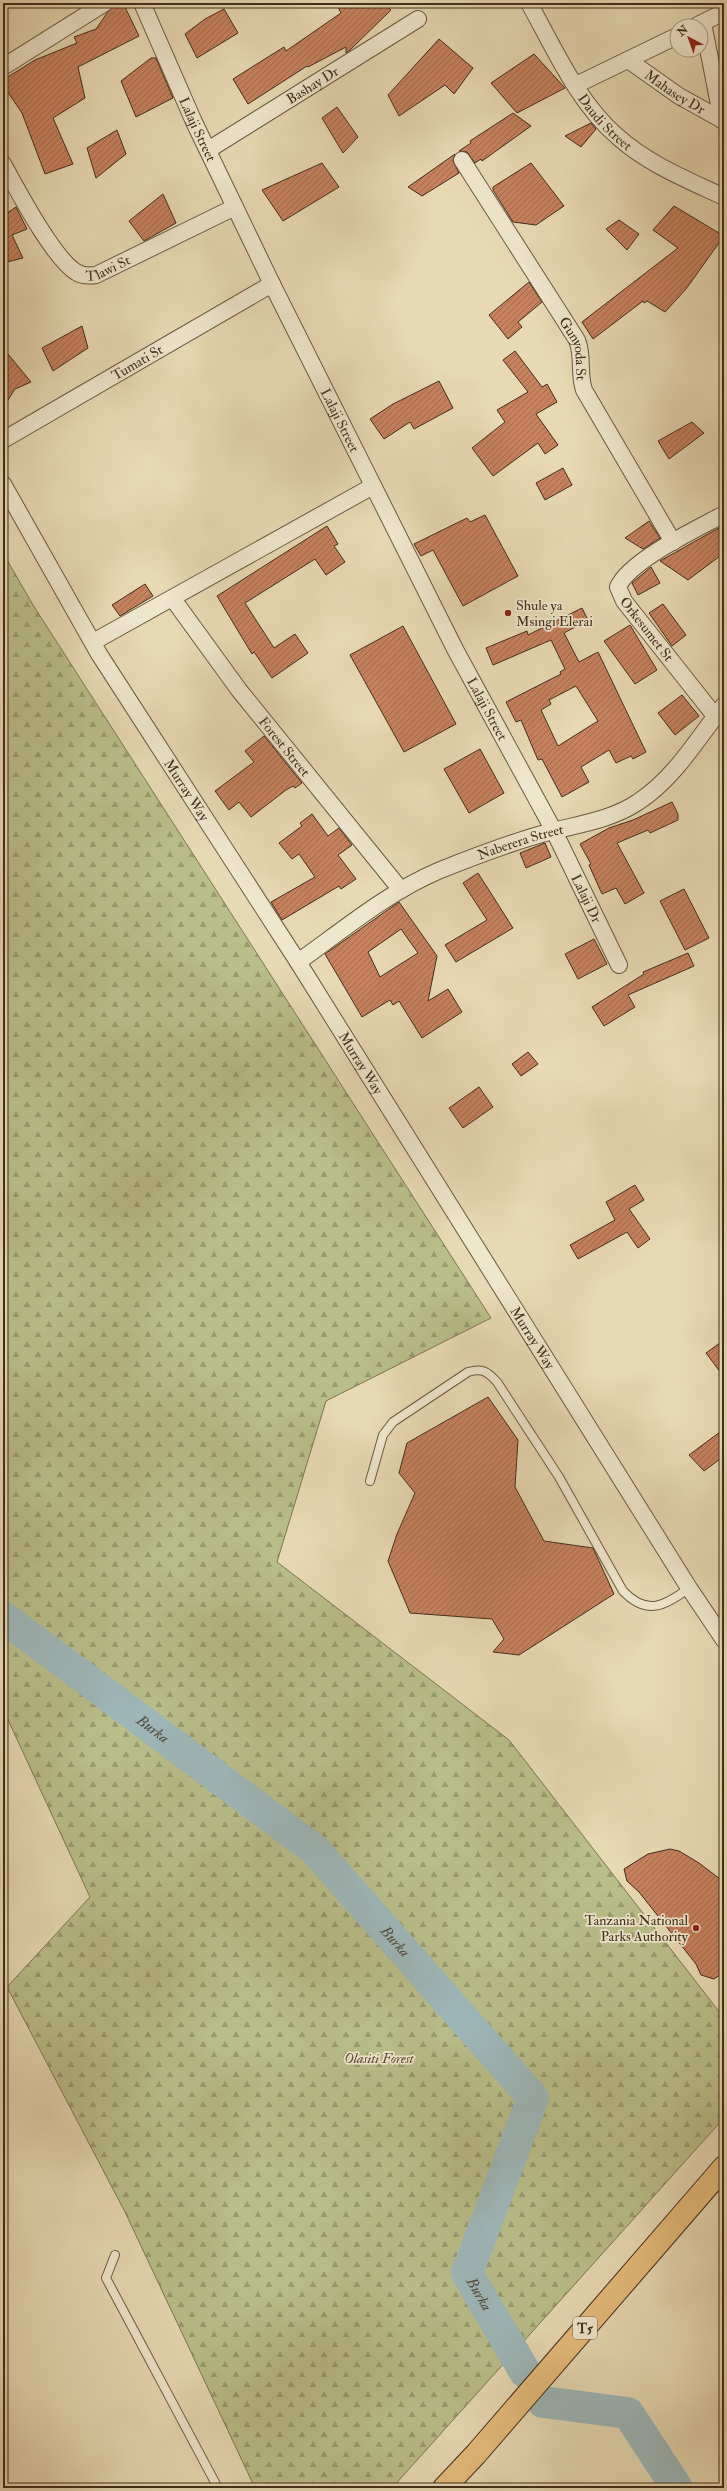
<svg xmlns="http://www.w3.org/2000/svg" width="727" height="2491" font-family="'IM FELL Double Pica',serif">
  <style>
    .forest { fill: url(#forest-firs); stroke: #7d7652 }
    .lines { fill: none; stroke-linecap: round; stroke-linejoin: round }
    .river { stroke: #9db7b9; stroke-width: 32 }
    .building { fill: url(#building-hatch); stroke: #412d1b; fill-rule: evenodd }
    .lane-casing { stroke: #6a5841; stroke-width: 10 }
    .street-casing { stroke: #6a5841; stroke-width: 18 }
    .highway-casing { stroke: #412d1b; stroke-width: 24 }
    .lane { stroke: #efe6ce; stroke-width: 8 }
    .street { stroke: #efe6ce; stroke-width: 16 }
    .highway { stroke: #e4bc7a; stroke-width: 22 }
    .poi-dot { fill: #8f2418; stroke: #efe6ce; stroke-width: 1.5 }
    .labels { text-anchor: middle; stroke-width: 3.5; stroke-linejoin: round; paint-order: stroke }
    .shield { fill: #efe6ce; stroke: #756451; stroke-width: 1 }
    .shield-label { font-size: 13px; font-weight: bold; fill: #412d1b }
    .street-label { font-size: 14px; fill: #412d1b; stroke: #efe6ce }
    .poi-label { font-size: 14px; fill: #412d1b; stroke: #efe6ce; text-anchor: start }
    .park-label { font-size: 14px; font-style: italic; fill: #594a31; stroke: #efe6ce }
    .water-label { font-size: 15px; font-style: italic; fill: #53493b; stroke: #efe6ce }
  </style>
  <defs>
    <pattern id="forest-firs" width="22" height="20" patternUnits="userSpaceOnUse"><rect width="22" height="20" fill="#b9be8a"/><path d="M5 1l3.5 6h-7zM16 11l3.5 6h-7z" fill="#989b70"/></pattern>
    <pattern id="building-hatch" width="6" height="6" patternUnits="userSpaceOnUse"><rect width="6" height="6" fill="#c7815f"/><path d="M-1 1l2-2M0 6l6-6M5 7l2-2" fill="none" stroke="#a36a4e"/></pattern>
  </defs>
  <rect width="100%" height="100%" fill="#e7d9b4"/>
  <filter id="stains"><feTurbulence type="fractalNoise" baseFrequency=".005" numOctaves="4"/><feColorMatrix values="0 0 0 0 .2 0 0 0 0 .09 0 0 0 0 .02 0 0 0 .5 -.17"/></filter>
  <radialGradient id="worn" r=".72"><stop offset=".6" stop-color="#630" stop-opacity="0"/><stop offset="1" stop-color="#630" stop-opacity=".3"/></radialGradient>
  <path class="forest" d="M3 553 33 605 491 1318 326 1401 277 1562 509 1740 724 2018V2118L392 2488H255L125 2212 7 1987 90 1897 3 1709Z"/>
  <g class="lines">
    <g class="river">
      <path id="s1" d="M3 1617 315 1850 533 2098 467 2273 525 2372"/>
      <path d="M543 2402 628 2413 677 2488"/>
    </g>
  </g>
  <path class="building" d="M114 3H123L139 36 78 67 85 98 53 118 73 164 45 174 22 113 3 85V80L35 60 77 43 74 37 96 29Z
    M336 3H384L391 10 350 50 346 53V47L308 67 307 66 248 104 233 79 284 47 286 51 341 13Z
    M224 9 238 33 197 58 185 34 205 19Z
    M439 39 473 68 454 94 445 85 399 116 388 95Z
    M534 54 565 88 517 113 491 83Z
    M151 58H156L173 98 136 117 121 81Z
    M337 107 358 137 343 153 322 118Z
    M513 113 531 126 482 161 481 159 475 163 467 152 459 151 471 143 470 141Z
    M591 123 596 129 581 147 565 136Z
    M117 130 126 154 96 178 87 148Z
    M455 154 453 161 459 173 422 196 408 187Z
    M322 163 339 187 283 221 262 190Z
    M531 163 564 206 536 225 513 222 493 190V187Z
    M163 194 176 223 144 241 129 221Z
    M674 206 724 236 686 289 665 312 647 301 644 303 643 301 593 339 582 322 678 248 653 230Z
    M16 207 27 229 12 235 23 258 3 263V216Z
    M619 220 639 234 627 250 606 229Z
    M529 282 542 302 518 322 522 327 508 339 489 315Z
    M82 326 88 348 53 371 42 348Z
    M3 348 31 382 15 389 3 408Z
    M515 351 542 387 547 384 557 402 536 414 558 445 545 454 538 443 493 476 472 448 505 422 497 410 528 392 503 360Z
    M439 381 453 408 414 429 410 422 384 439 370 419 393 404Z
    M692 422 704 433 669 459 658 441Z
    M563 468 572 485 545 500 536 483Z
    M485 515 518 576 463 606 433 550 421 556 414 544 467 518 470 522Z
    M649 521 660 538 643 549 625 538Z
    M724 525V553L688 580 660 561Z
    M327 526 338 544 334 546 345 562 326 575 315 559 245 603 274 648 295 634 308 653 272 678 254 652 252 654 217 596Z
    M651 567 660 583 638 595 632 583Z
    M145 584 153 596 120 616 112 605Z
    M663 604 686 635 672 646 649 613Z
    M582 608 588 620 564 633 579 662 598 652 646 752 633 759 631 756 616 763 609 750 581 767 589 782 562 797 542 759 538 760 521 720 516 722 506 702 561 674 560 672 565 669 551 640 493 665 486 648 527 631 528 635ZM576 686 598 721 558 746 541 710 551 704 549 700Z
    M630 625 657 670 635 684 604 641Z
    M403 626 456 724 404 752 350 655Z
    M682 695 699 716 675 735 658 713Z
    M264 736 302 783 295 788 293 786 286 790 251 817 239 802 229 810 215 791 254 762 245 751Z
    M480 749 504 793 469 813 444 769Z
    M672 802 678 814V820L650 833 648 830 617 843 644 893 625 904 616 888 602 894 589 865 591 864 580 844 609 828 633 820Z
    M312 814 328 836 339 828 352 845 338 855 356 879 341 889 339 886 282 920 271 902 315 877 299 854 292 859 279 843 302 826 300 823Z
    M545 843 551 857 526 868 520 853Z
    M478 873 513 928 456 962 445 945 487 920 463 883Z
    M684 889 709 938 685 950 660 901Z
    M399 902 437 956 428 1001 448 989 462 1012 422 1038 399 1001 393 1005 390 1000 362 1017 325 954ZM401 929 418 953 380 977 368 952Z
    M594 939 607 964 578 979 565 954Z
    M688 953 694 966 628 995 635 1007 604 1026 592 1007 644 974 643 972Z
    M528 1052 538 1064 521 1076 512 1064Z
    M479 1087 493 1107 463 1128 449 1108Z
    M635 1185 644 1200 629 1209 650 1239 638 1248 627 1232 578 1259 570 1245 615 1220 606 1202Z
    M724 1340V1377L706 1353Z
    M488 1397 518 1440 515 1487 544 1541 593 1548 614 1594 519 1655 493 1652 504 1639 492 1619 410 1613 388 1561 397 1534 415 1493 399 1473 407 1443Z
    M724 1429V1456L704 1471 689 1455Z
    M670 1849 679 1851 699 1863 724 1882V1972L714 1979 701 1975 696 1964 639 1892 627 1881 624 1869 648 1854Z"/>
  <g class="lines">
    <g class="lane-casing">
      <path id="lane" d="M370 1481 383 1435 393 1422 468 1372C482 1368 487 1371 497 1382L559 1477 623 1591C647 1616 665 1606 689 1588
        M115 2255 106 2278 218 2488"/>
    </g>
    <g class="street-casing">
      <g id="street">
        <path id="s2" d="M142 3 194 122 272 284 456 651 554 831 619 965"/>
        <path id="s3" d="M529 3C554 48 578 103 618 137 648 164 688 180 724 197"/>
        <path d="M703 23 722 120"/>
        <path d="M696 26 724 12"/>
        <path id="s4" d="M628 60 679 96 724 121"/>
        <path d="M3 67 105 3"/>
        <path d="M576 85 677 36"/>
        <path id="s5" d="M208 150 418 19"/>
        <path id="s6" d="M462 160 577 340C584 357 578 373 584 390L673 542"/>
        <path id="s7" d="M3 164C17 189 53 258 76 272 82 276 89 276 96 275L235 207"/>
        <path id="s8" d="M3 440 272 284"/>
        <path id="s9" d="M3 484 99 654 298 962 689 1588 724 1640"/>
        <path id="s10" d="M173 599 239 690 401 890"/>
        <path d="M93 642 373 486"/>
        <path d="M715 716 624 601 618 587C630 560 697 529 724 514"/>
        <path id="s11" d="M298 962C343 930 387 893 438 871 475 856 514 841 553 831 581 824 613 819 638 802 674 779 698 738 724 705"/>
      </g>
    </g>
    <g class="highway-casing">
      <path id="highway" d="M444 2488 476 2454 724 2167"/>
    </g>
    <use href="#lane" class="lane"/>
    <use href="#street" class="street"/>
    <use href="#highway" class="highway"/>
  </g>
  <g class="poi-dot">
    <circle cx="508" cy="613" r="4"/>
    <circle cx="696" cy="1928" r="4"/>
  </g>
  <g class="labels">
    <rect class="shield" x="573" y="2317" width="24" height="22" rx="3"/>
    <g class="shield-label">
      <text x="585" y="2333">T5</text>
    </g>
    <g class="street-label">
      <text dy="5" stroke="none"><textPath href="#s5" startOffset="123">Bashay Dr</textPath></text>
      <text dy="5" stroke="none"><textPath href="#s4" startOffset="57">Mahasey Dr</textPath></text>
      <text dy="5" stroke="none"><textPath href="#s3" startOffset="142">Daudi Street</textPath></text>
      <text dy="5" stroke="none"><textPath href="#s2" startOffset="138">Lalaji Street</textPath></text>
      <text dy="5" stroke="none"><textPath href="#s7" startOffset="165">Tlawi St</textPath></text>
      <text dy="5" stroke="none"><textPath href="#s6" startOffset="221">Gunyoda St</textPath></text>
      <text dy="5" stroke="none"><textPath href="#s8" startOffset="155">Tumati St</textPath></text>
      <text dy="5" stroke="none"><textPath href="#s2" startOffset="462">Lalaji Street</textPath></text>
      <text transform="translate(647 629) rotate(52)" y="5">Orkesumet St</text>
      <text dy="5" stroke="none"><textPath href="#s2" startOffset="786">Lalaji Street</textPath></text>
      <text dy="5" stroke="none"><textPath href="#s10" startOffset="185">Forest Street</textPath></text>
      <text dy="5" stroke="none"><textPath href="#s9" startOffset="357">Murray Way</textPath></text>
      <text dy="5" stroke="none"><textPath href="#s11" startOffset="255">Naberera Street</textPath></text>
      <text dy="5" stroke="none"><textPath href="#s2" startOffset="1000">Lalaji Dr</textPath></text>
      <text dy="5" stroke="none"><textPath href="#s9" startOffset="681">Murray Way</textPath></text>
      <text dy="5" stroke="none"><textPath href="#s9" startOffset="1005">Murray Way</textPath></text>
    </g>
    <g class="poi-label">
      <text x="516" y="610">Shule ya<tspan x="516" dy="16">Msingi Elerai</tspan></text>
      <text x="688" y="1925" text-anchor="end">Tanzania National<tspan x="688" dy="16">Parks Authority</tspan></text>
    </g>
    <g class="park-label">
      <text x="379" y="2063">Olasiti Forest</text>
    </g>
    <g class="water-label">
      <text dy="5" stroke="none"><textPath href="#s1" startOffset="187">Burka</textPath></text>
      <text dy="5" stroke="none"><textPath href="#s1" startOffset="511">Burka</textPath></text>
      <text dy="5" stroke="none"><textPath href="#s1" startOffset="931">Burka</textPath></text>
    </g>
  </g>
  <rect width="727" height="2491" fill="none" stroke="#e7d9b4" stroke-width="16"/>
  <rect x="4" y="4" width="719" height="2483" fill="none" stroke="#412d1b" stroke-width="2"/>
  <rect x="8" y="8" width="711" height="2475" fill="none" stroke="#412d1b"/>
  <g transform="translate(689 38) rotate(319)"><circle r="19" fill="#efe6ce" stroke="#a99c86"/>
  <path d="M0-3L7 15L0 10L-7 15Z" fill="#8f2418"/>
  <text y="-6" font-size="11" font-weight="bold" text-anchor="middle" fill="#412d1b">N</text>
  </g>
  <rect width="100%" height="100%" filter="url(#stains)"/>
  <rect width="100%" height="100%" fill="url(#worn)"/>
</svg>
